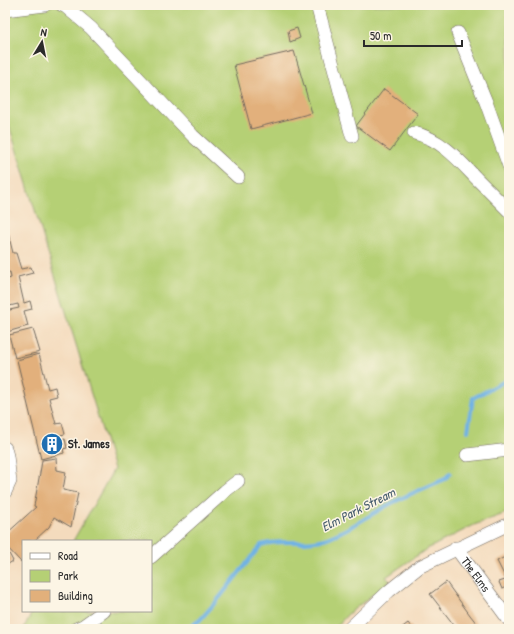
<svg xmlns="http://www.w3.org/2000/svg" width="514" height="634" font-family="'Patrick Hand',sans-serif">
  <style>
    .green { fill: #b5d075; stroke: #707e50 }
    .lines { fill: none; stroke-linecap: round; stroke-linejoin: round }
    .stream { stroke: #70b2e5; stroke-width: 4 }
    .building { fill: #e2b07b }
    .minor-casing { stroke: #71695e; stroke-width: 14 }
    .minor { stroke: #fff; stroke-width: 13 }
    .labels { text-anchor: middle; stroke-width: 3; stroke-linejoin: round; paint-order: stroke }
    .poi-label { font-size: 12px; font-weight: bold; fill: #2b2b2b; stroke: #fcf5e5; text-anchor: start }
    .street-label { font-size: 12px; fill: #2b2b2b; stroke: #fcf5e5 }
    .water-label { font-size: 13px; font-style: italic; fill: #435a6c; stroke: #fcf5e5 }
  </style>
  <rect width="100%" height="100%" fill="#fcf5e5"/>
  <filter id="ink" filterUnits="userSpaceOnUse"><feTurbulence type="fractalNoise" baseFrequency=".025" numOctaves="2"/><feDisplacementMap in="SourceGraphic" scale="8" xChannelSelector="R" yChannelSelector="G"/><feConvolveMatrix kernelMatrix="1 2 1 2 8 2 1 2 1" color-interpolation-filters="sRGB"/></filter>
  <filter id="wash" filterUnits="userSpaceOnUse"><feTurbulence type="fractalNoise" baseFrequency=".012" numOctaves="4" result="noise"/><feDisplacementMap in="SourceGraphic" scale="16" xChannelSelector="R" yChannelSelector="G"/><feGaussianBlur stdDeviation="0.9" result="paint"/><feColorMatrix in="noise" values="0 0 0 0 0 0 0 0 0 0 0 0 0 0 0 0 0 1.4 0 .05"/><feComposite in="paint" operator="in"/></filter>
  <g filter="url(#wash)">
    <rect width="100%" height="100%" fill="#f4dbbd"/>
    <path class="green" d="M5 5H509V512L474 525 425 550 386 577 390 581 348 614 334 629H23L33 611H151V541H73L114 469 5 112Z"/>
    <g class="lines">
      <path class="stream" d="M468 431 473 398 509 379
        M187 629 200 620 220 597 261 545C281 538 303 546 324 539 348 531 369 515 392 503 409 494 427 487 445 479L450 473"/>
    </g>
    <g id="blocks">
      <path class="building" d="M297 28 300 38 290 42 288 31Z
        M294 51 312 113 251 129 234 65Z
        M384 89 418 114 390 151 356 126Z
        M5 233H8L13 253H16L21 269 31 267 33 273 18 277 24 303 30 301 32 309 24 311 28 326 7 332 5 323V311L19 308 18 304 5 307V280L11 278 10 272 5 273Z
        M33 329 40 352 15 358 9 335Z
        M39 354 48 389 55 387 57 396 49 398 56 424 62 423 65 434 60 435 61 440 65 439 67 448 63 449 64 453 41 459 17 360Z
        M56 458 57 470 66 472 63 490 78 493 71 527 54 517 49 527 34 541H23V559L21 562 5 545V535L36 507 34 506 41 467 42 460Z
        M5 546 13 561 5 566Z
        M509 555V578L506 579 497 561Z
        M505 580 508 586 502 589 499 582Z
        M446 582 470 615 481 629H457L430 594Z
        M408 623 413 629H400Z"/>
    </g>
  </g>
  <g filter="url(#ink)">
    <use href="#blocks" fill-opacity="0" stroke="#71695e" stroke-width="1"/>
    <g class="lines">
      <g class="minor-casing">
        <g id="minor">
          <path d="M62 5 66 7 91 28 193 136 238 177"/>
          <path d="M317 5 352 136"/>
          <path d="M5 10 45 5"/>
          <path d="M458 33 486 102 509 166"/>
          <path d="M414 133C441 139 458 159 476 178 487 189 498 200 509 211"/>
          <path d="M5 448 7 456 10 481 5 492"/>
          <path d="M467 455 509 450"/>
          <path id="s1" d="M456 548 509 620"/>
          <path d="M151 557 225 491 238 481"/>
          <path d="M76 629 83 626 104 611"/>
          <path d="M349 629 389 591 419 567 509 524"/>
        </g>
      </g>
      <use href="#minor" class="minor"/>
    </g>
  </g>
  <defs>
    <g id="building-disc" transform="scale(1.15)"><circle r="9.5" fill="#1f6fb2" stroke="#fcf5e5"/><path d="M-4-6H4V6H1V3H-1V6H-4ZM-2.5-4.3h1.7v1.8h-1.7ZM.8-4.3h1.7v1.8H.8ZM-2.5-1h1.7V.8h-1.7ZM.8-1h1.7V.8H.8Z" fill="#fff"/></g>
  </defs>
  <g fill-rule="evenodd">
    <use href="#building-disc" x="52" y="444"/>
  </g>
  <g class="labels">
    <g class="poi-label">
      <text x="68" y="448">St. James</text>
    </g>
    <g class="street-label">
      <text dy="4" stroke="none"><textPath href="#s1" startOffset="33">The Elms</textPath></text>
    </g>
    <g class="water-label">
      <text transform="translate(358 509) rotate(-27)" y="5">Elm Park Stream</text>
    </g>
  </g>
  <rect width="514" height="634" fill="none" stroke="#fcf5e5" stroke-width="20"/>
  <rect x="22" y="540" width="130" height="72" fill="#fcf5e5" stroke="#a8a49b"/>
  <rect x="30" y="553" width="20" height="6" fill="#ffffff" stroke="#a8a49b"/>
  <text x="58" y="560" font-size="12" fill="#2b2b2b">Road</text>
  <rect x="30" y="570" width="20" height="12" fill="#b5d075" stroke="#a8a49b"/>
  <text x="58" y="580" font-size="12" fill="#2b2b2b">Park</text>
  <rect x="30" y="590" width="20" height="12" fill="#e2b07b" stroke="#a8a49b"/>
  <text x="58" y="600" font-size="12" fill="#2b2b2b">Building</text>
  <g transform="translate(42 42) rotate(10)" stroke="#fcf5e5" stroke-width="3" paint-order="stroke">
  <path d="M0-3L7 15L0 10L-7 15Z" fill="#2b2b2b"/>
  <text y="-6" font-size="11" font-weight="bold" text-anchor="middle" fill="#2b2b2b">N</text>
  </g>
  <path d="M364 40v6h98v-6" fill="none" stroke="#2b2b2b" stroke-width="2"/>
  <text x="370" y="40" font-size="12" fill="#2b2b2b" stroke="#fcf5e5" stroke-width="3" paint-order="stroke">50 m</text>
</svg>
